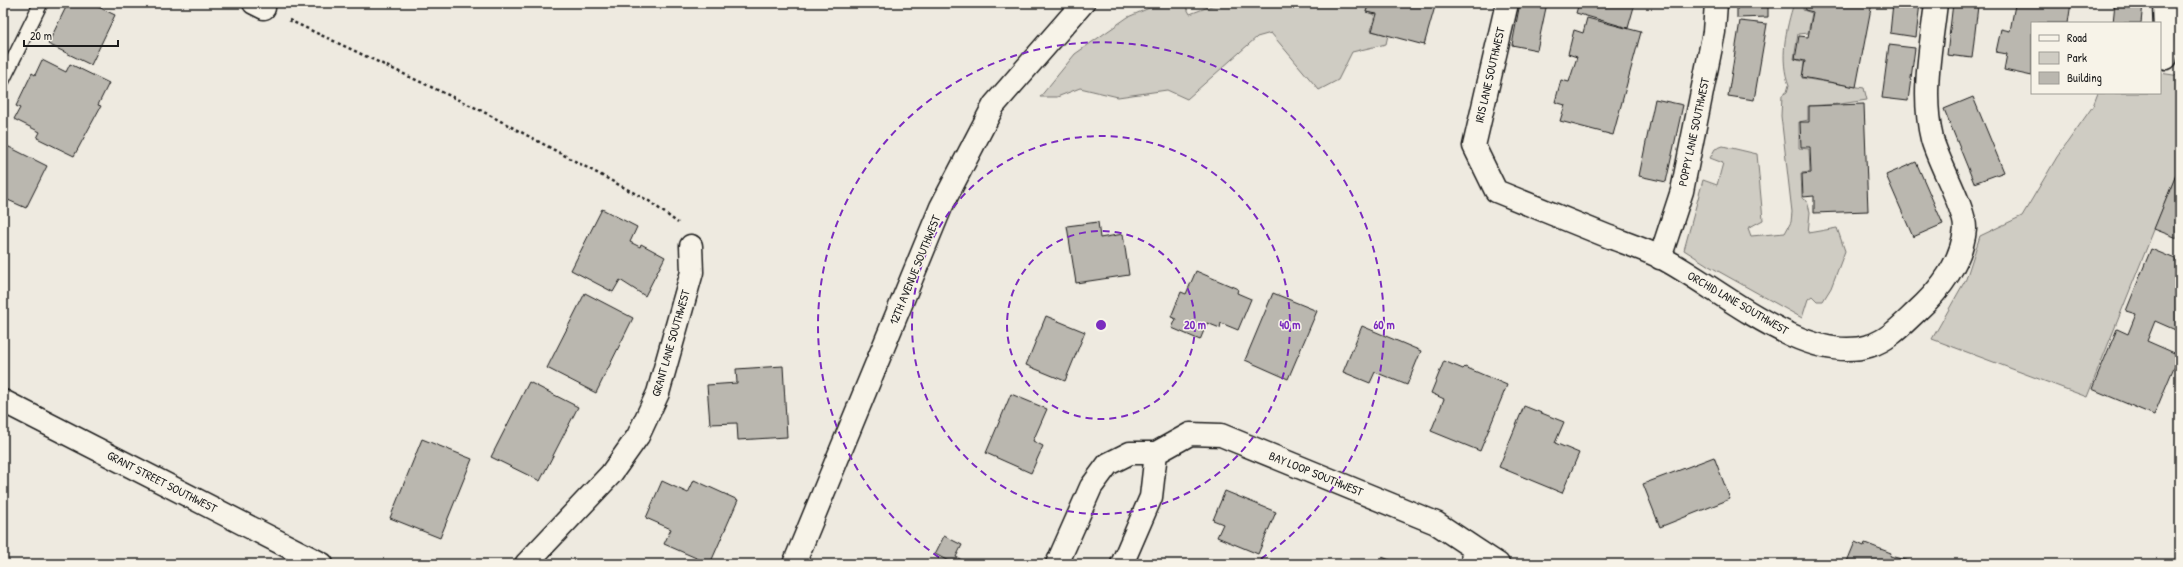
<svg xmlns="http://www.w3.org/2000/svg" width="2183" height="567" font-family="'Patrick Hand',sans-serif">
  <style>
    .green { fill: #cfccc3; stroke: #767470 }
    .building { fill: #bab7af; stroke: #1c1c1c }
    .lines { fill: none; stroke-linecap: round; stroke-linejoin: round }
    .lane-casing { stroke: #1c1c1c; stroke-width: 16 }
    .street-casing { stroke: #1c1c1c; stroke-width: 25 }
    .path { stroke: #1c1c1c; stroke-width: 2.5; stroke-dasharray: 3 3; stroke-linecap: butt }
    .lane { stroke: #f7f3e8; stroke-width: 13 }
    .street { stroke: #f7f3e8; stroke-width: 22 }
    .ring { fill: none; stroke: #7b2cbf; stroke-width: 2; stroke-dasharray: 7 5 }
    .labels { text-anchor: middle; stroke-width: 3; stroke-linejoin: round; paint-order: stroke }
    .street-label { font-size: 12px; fill: #1c1c1c; stroke: #f7f3e8 }
    .centre { fill: #7b2cbf; stroke: #f7f3e8; stroke-width: 2 }
    .ring-label { font-size: 12px; text-anchor: middle; font-weight: bold; fill: #7b2cbf; stroke: #f7f3e8; stroke-width: 3; stroke-linejoin: round; paint-order: stroke }
  </style>
  <rect width="100%" height="100%" fill="#eeeae0"/>
  <filter id="ink" filterUnits="userSpaceOnUse"><feTurbulence type="fractalNoise" baseFrequency=".025" numOctaves="2"/><feDisplacementMap in="SourceGraphic" scale="8" xChannelSelector="R" yChannelSelector="G"/><feConvolveMatrix kernelMatrix="1 2 1 2 8 2 1 2 1" color-interpolation-filters="sRGB"/></filter>
  <g filter="url(#ink)">
    <path class="green" d="M1161 3H1184L1190 14 1219 3H1368L1366 12 1375 15 1371 31 1388 35 1386 44 1352 52 1338 80 1319 90 1271 33 1257 37 1187 99 1167 90 1118 97 1080 88 1057 97H1040L1075 54 1128 17Z
      M1794 3H1804L1803 10 1812 13 1808 33 1798 34 1794 59 1804 62 1802 78 1864 88 1867 100 1840 104 1808 106V120L1799 122V148L1809 149 1810 172 1801 173 1802 198 1807 201 1810 212 1808 233 1837 228 1845 251 1831 288 1823 301H1817L1812 296 1808 299 1802 318 1709 266 1684 250 1703 180 1717 185 1723 163 1710 158 1715 149 1723 146 1757 154 1763 220 1748 228 1751 236 1785 233 1791 222 1792 212 1781 116 1782 95 1787 92 1789 85C1779 60 1786 28 1794 3Z
      M2160 73 2180 76V165L2087 397 1932 339 1966 279 1980 236 2022 216 2057 157 2093 106 2098 93H2160Z"/>
    <path class="building" d="M68 3H90L115 15 91 65 48 44Z
      M1369 3H1436L1424 45 1372 31 1377 14 1366 12Z
      M1520 3H1547L1537 50 1512 45Z
      M1579 3H1635L1628 28 1576 13Z
      M1737 3H1768V17L1737 18Z
      M1806 3H1872L1856 87 1802 77 1805 61 1795 59 1799 36 1808 37 1813 12 1805 10Z
      M1893 3H1920L1916 37 1890 33Z
      M1953 3 1978 6 1972 58 1947 55Z
      M2006 3H2071L2068 23H2032V76L2004 70 2007 54 1996 52 2001 29 2010 31 2015 5Z
      M2115 3H2143L2141 23H2113Z
      M1587 18 1641 32 1613 135 1560 121 1565 105 1555 102 1561 80 1569 82 1577 57 1568 54 1574 30 1583 33Z
      M1740 21 1767 24 1754 100 1728 96Z
      M1889 45 1915 48 1908 101 1882 98Z
      M42 60 66 72 70 64 109 83 98 105 101 106 74 156 37 138 40 132 14 119 20 108 16 106 32 73 35 75Z
      M1973 97 2004 172 1974 183 1944 109Z
      M1655 99 1683 105 1666 182 1639 176Z
      M1864 104 1868 211 1814 213V196L1803 197 1802 174 1811 173 1810 147H1801L1800 122H1809V106Z
      M3 144 47 166 26 208 8 200 3 211Z
      M1916 162 1943 224 1913 237 1886 175Z
      M2180 165V239L2154 229Z
      M602 209 637 227 630 242 640 247 641 244 665 257 645 296 620 280 613 292 571 270Z
      M1098 222 1100 238 1123 234 1129 275 1076 283 1067 226Z
      M2151 249 2180 261V332L2155 321 2147 341 2179 355 2154 415 2092 389 2117 329 2128 334 2136 314 2126 311Z
      M1196 271 1238 289 1237 293 1251 299 1238 330 1221 323 1220 328 1207 323 1200 340 1172 328 1176 319 1171 317 1181 292 1186 294Z
      M585 293 633 318 596 393 547 368Z
      M1273 293 1317 311 1288 379 1245 360Z
      M1046 316 1085 332 1065 381 1026 365Z
      M1362 326 1421 351 1407 385 1375 372 1370 383 1343 372Z
      M1444 361 1463 369 1465 367 1507 385 1480 451 1431 431 1444 399 1431 393Z
      M783 366 787 437 738 440 737 423 710 424 707 385 737 383 736 369Z
      M529 382 578 407 540 481 491 457Z
      M1011 394 1047 409 1033 441 1043 446 1031 473 986 453Z
      M1524 406 1564 422 1555 443 1579 453 1562 493 1499 467Z
      M422 439 472 459 440 538 390 518Z
      M1714 457 1730 499 1660 527 1643 484Z
      M694 480 738 500 710 564 664 544 671 529 646 518 662 481 688 493Z
      M1225 491 1276 512 1258 554 1217 537 1223 524 1213 520Z
      M944 536 962 545 956 557 970 564H951L952 563 935 554Z
      M1855 542 1864 546 1865 543 1891 553 1890 556 1909 561 1912 564H1846Z
      M1382 557 1400 564H1379Z"/>
    <g class="lines">
      <g class="lane-casing">
        <path id="lane" d="M3 80 41 3"/>
      </g>
      <g class="street-casing">
        <path id="street" d="M254 3 264 8
          M1507 3 1474 146 1496 191C1533 206 1570 221 1607 236 1625 243 1643 249 1660 257 1716 285 1804 366 1869 346 1889 340 1903 324 1917 311 1940 290 1962 261 1965 229 1966 210 1938 162 1932 139 1921 94 1931 48 1936 3
          M2164 3 2166 58
          M1660 258 1682 191 1714 32 1716 3
          M3 401 322 564
          M526 564 611 474 638 436 658 393 692 272 691 246
          M794 564 941 207 994 105 1083 3
          M1057 564 1091 487 1108 464 1130 453H1156L1190 434 1221 435 1436 523 1472 547
          M1122 564 1151 497 1156 453
          M1473 564 1472 547 1498 564"/>
      </g>
      <path class="path" d="M289 20 480 110 649 201 678 223"/>
      <use href="#lane" class="lane"/>
      <use href="#street" class="street"/>
    </g>
  </g>
  <g class="ring">
    <circle cx="1101" cy="325" r="94"/>
    <circle cx="1101" cy="325" r="189"/>
    <path d="M949 564A283 283 0 1 1 1253 564"/>
  </g>
  <g class="labels">
    <g class="street-label">
      <text transform="translate(1490 75) rotate(-77)" y="4">IRIS LANE SOUTHWEST</text>
      <text transform="translate(1694 132) rotate(-78)" y="4">POPPY LANE SOUTHWEST</text>
      <text transform="translate(915 270) rotate(-68)" y="4">12TH AVENUE SOUTHWEST</text>
      <text transform="translate(1738 303) rotate(30)" y="4">ORCHID LANE SOUTHWEST</text>
      <text transform="translate(671 343) rotate(-74)" y="4">GRANT LANE SOUTHWEST</text>
      <text transform="translate(1316 474) rotate(22)" y="4">BAY LOOP SOUTHWEST</text>
      <text transform="translate(162 482) rotate(27)" y="4">GRANT STREET SOUTHWEST</text>
    </g>
  </g>
  <circle cx="1101" cy="325" r="6" class="centre"/>
  <g class="ring-label">
    <text x="1195" y="329">20 m</text>
    <text x="1290" y="329">40 m</text>
    <text x="1384" y="329">60 m</text>
  </g>
  <rect width="2183" height="567" fill="none" stroke="#f7f3e8" stroke-width="16"/>
  <rect x="8" y="8" width="2167" height="551" fill="none" stroke="#1c1c1c" stroke-width="1.5" filter="url(#ink)"/>
  <rect x="2031" y="22" width="130" height="72" fill="#f7f3e8" stroke="#9f9d96"/>
  <rect x="2039" y="35" width="20" height="6" fill="#f7f3e8" stroke="#9f9d96"/>
  <text x="2067" y="42" font-size="12" fill="#1c1c1c">Road</text>
  <rect x="2039" y="52" width="20" height="12" fill="#cfccc3" stroke="#9f9d96"/>
  <text x="2067" y="62" font-size="12" fill="#1c1c1c">Park</text>
  <rect x="2039" y="72" width="20" height="12" fill="#bab7af" stroke="#9f9d96"/>
  <text x="2067" y="82" font-size="12" fill="#1c1c1c">Building</text>
  <path d="M24 40v6h94v-6" fill="none" stroke="#1c1c1c" stroke-width="2"/>
  <text x="30" y="40" font-size="12" fill="#1c1c1c" stroke="#f7f3e8" stroke-width="3" paint-order="stroke">20 m</text>
</svg>
